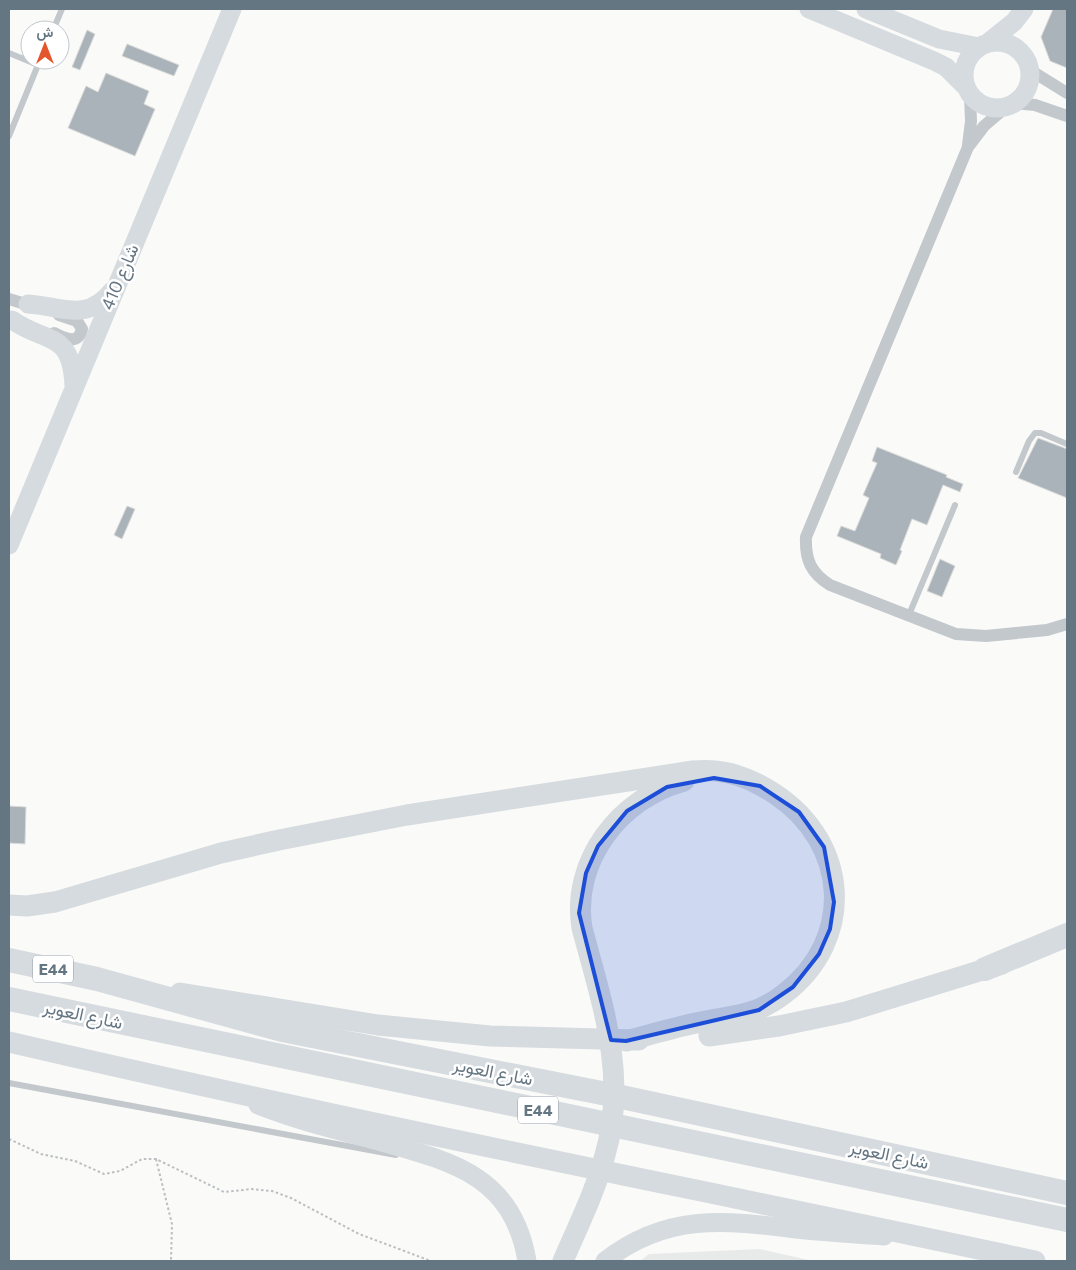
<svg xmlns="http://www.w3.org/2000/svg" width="1076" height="1270" font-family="Commissioner,Vazirmatn,sans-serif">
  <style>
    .built { fill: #e8e9e9 }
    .building { fill: #aab3b9; stroke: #dcdcda }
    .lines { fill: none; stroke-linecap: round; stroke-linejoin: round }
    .path { stroke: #bbbfc2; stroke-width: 2; stroke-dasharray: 2.5 2.5; stroke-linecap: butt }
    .lane { stroke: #c3c8cc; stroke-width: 6 }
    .street { stroke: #c3c8cc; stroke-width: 12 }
    .secondary { stroke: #d6dbdf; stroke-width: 19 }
    .primary { stroke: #d6dbdf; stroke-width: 21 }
    .highway { stroke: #d6dbdf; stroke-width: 24 }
    .marked { fill: #1d4ed8; fill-opacity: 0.2; stroke: #1d4ed8; stroke-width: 4; stroke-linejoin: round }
    .labels { text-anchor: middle; stroke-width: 5; stroke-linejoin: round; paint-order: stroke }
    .shield { fill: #fff; stroke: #939fa8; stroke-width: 1 }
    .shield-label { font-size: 16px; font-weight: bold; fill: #657683 }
    .street-label { font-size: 18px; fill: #657683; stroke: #fff }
  </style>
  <rect width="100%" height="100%" fill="#fafaf8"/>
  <path class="built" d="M760 1249 813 1261H640L649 1254Z"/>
  <path class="building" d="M1053 9H1067V68L1050 61 1041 37Z
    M87 30 95 34 80 70 72 67Z
    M127 44 179 65 174 76 122 56Z
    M106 73 149 91 144 104 155 109 135 156 68 128 86 86 98 92Z
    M1038 438 1067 449V498L1018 478Z
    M877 447 947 475 946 477 963 484 960 492 943 485 927 525 912 519 900 550 902 551 896 565 880 558 881 554 837 536 841 526 855 531 869 498 863 495 877 463 872 461Z
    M127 506 135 509 122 539 114 535Z
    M940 559 955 566 942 597 927 591Z
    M9 806 26 807 25 844 9 843Z"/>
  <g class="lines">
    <path class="path" d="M9 1139 41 1154 75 1161 104 1174 120 1171 142 1159H156L224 1192 252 1189 272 1191 291 1198 359 1234 431 1261
      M156 1159 172 1224 171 1261"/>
    <path class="lane" d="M53 30 62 9
      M9 53 38 65
      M9 136 40 60
      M1016 472 1029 441 1035 433H1041L1067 444
      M908 617 955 505
      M9 1083 396 1155"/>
    <path class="street" d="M1030 70 1067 93
      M1015 103 1035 105 1067 116
      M1005 108 984 126 968 147 806 537C805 560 811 573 830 585L956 634 986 636 1047 630 1067 624
      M968 145 971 121 970 96
      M9 299 35 307
      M54 333C65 338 78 346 82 329L77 321 59 315"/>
    <path class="secondary" d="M809 9 934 61 946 67 965 86
      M866 9 939 39 979 47
      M964 75a33 33 0 1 1 66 0a33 33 0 1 1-66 0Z
      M989 42 1014 22 1024 9
      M28 304C62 306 86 323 112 291
      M12 320C46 344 71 330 74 385
      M9 545 232 9
      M258 1105C298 1121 341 1131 382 1142 454 1162 513 1177 527 1261
      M605 1261C666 1213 724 1220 796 1229 825 1232 855 1234 884 1236"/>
    <path class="primary" d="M9 905 27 906 55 902 221 853 279 840 407 815 693 771C724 768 749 777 775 794 849 843 856 939 784 994 753 1018 731 1015 696 1023 672 1028 649 1035 626 1041
      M180 993 378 1025 490 1036 639 1040
      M709 1036 779 1026 846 1012 1002 964
      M9 1042C349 1121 693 1188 1035 1261
      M563 1261C578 1226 595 1192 605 1155 628 1077 602 1003 582 928 571 861 620 798 684 781"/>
    <path class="highway" d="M9 960 97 979 282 1030 617 1096 1067 1193
      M985 969 1067 935
      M9 999 1067 1220"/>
  </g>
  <path class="marked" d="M714 778 760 786 799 812 824 847 834 902 830 929 819 954 793 987 759 1010 626 1041 611 1040 579 913 586 873 598 846 627 811 667 787Z"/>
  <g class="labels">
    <g class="shield">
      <rect x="33" y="955.5" width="40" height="27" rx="4"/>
      <rect x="518" y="1096.5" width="40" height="27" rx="4"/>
    </g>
    <g class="shield-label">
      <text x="53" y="975">E44</text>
      <text x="538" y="1116">E44</text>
    </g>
    <g class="street-label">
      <text transform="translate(120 277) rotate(-67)" y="6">شارع 410</text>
      <text transform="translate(83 1015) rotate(12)" y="6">شارع العوير</text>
      <text transform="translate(493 1072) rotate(11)" y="6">شارع العوير</text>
      <text transform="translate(889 1155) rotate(12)" y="6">شارع العوير</text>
    </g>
  </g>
  <rect width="1076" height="1270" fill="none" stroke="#657683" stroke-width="20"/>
  <g transform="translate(45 45)"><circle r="24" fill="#ffffff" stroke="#c1c8cd"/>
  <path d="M0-4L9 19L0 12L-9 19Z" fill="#e4572e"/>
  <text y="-8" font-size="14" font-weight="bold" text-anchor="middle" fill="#657683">ش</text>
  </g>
</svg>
